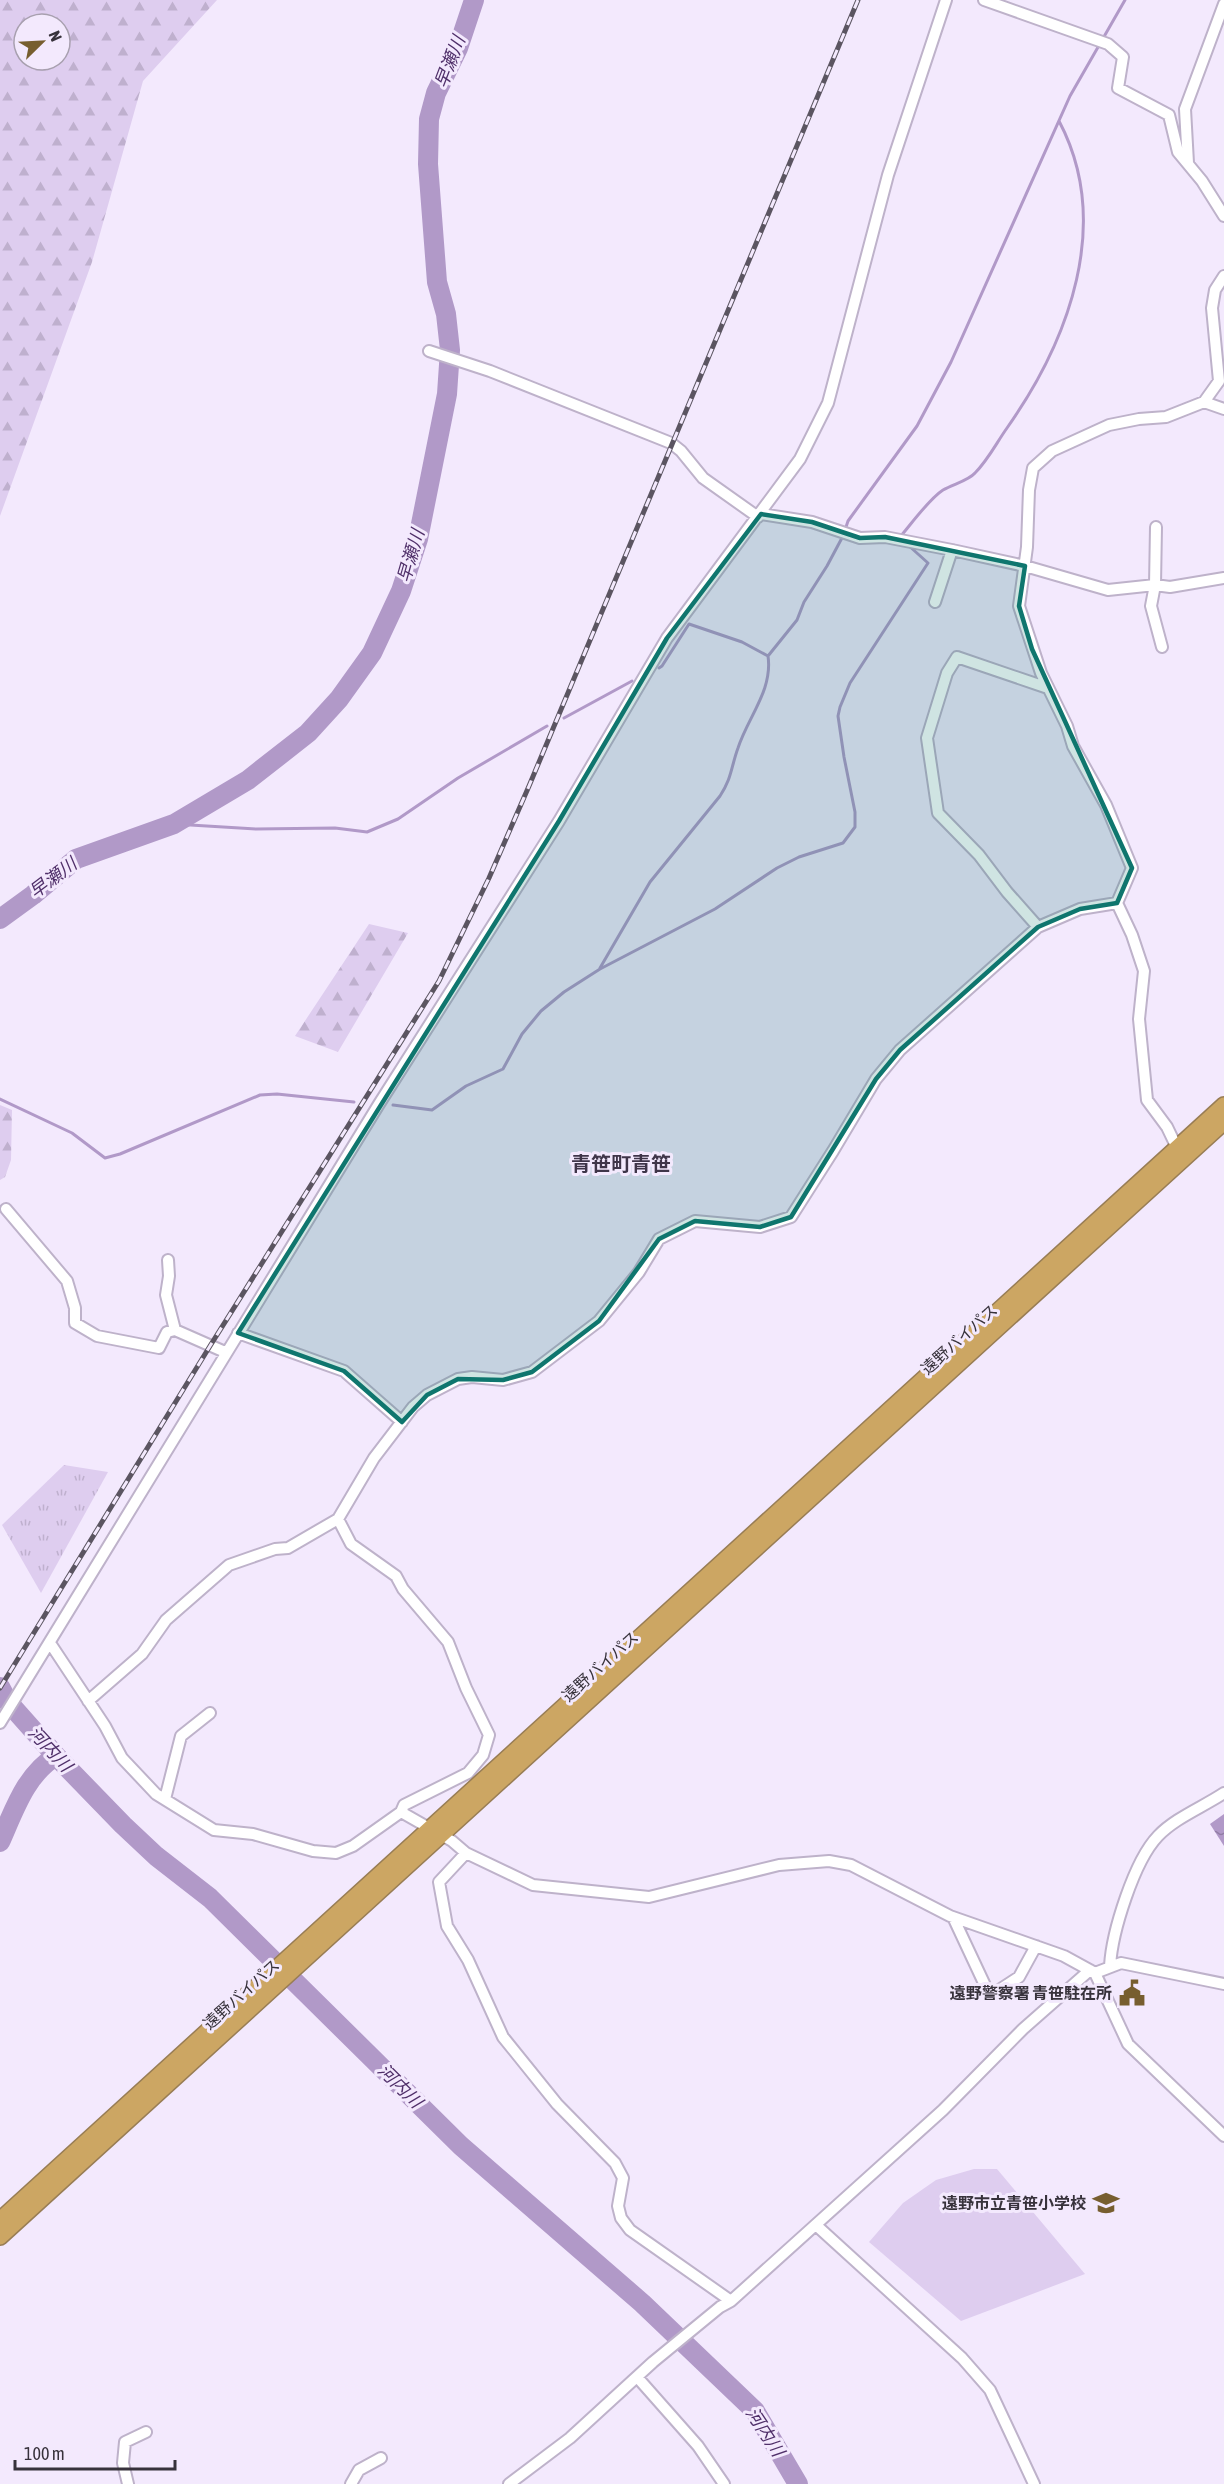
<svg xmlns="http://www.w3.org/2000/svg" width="1224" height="2484" font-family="'Asap Condensed','Noto Sans JP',sans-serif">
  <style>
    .grass { fill: url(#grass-tufts) }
    .forest { fill: url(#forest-firs); fill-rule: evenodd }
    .garden { fill: #decdef }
    .water { fill: url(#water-ripples) }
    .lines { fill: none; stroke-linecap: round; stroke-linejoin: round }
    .stream { stroke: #b199c8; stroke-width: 3 }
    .river { stroke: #b199c8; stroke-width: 20 }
    .minor-casing { stroke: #beb2ca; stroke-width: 14 }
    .highway-casing { stroke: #987d55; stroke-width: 18 }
    .minor { stroke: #fff; stroke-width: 10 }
    .highway { stroke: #cca663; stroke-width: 15 }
    .rail-casing { stroke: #5b5561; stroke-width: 5 }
    .rail { stroke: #f3e9fd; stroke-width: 3; stroke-dasharray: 9; stroke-linecap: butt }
    .marked { fill: #0f766e; fill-opacity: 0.2; stroke: #0f766e; stroke-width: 4.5; stroke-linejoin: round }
    .labels { text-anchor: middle; stroke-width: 6; stroke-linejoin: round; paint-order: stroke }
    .street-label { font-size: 16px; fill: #37323b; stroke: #f3e9fd }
    .poi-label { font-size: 16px; font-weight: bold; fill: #37323b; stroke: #f3e9fd; text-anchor: end }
    .water-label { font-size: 18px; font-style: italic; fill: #50306a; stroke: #f3e9fd }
    .quarter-label { font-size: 20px; font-weight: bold; fill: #3f3549; stroke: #f3e9fd }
  </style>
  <defs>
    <pattern id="grass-tufts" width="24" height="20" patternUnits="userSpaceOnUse" patternTransform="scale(1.5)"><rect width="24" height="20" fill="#decdef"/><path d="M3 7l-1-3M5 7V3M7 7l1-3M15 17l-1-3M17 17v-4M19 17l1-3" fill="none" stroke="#bfb0ce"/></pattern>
    <pattern id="forest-firs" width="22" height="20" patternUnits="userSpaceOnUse" patternTransform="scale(1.5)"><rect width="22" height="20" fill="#decdef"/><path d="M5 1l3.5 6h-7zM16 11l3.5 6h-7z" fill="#bfb0ce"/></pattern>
    <pattern id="water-ripples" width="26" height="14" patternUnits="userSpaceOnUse" patternTransform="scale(1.5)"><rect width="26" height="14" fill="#b199c8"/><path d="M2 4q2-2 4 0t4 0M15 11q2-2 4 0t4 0" fill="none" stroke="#917da4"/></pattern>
  </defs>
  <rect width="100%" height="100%" fill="#f3e9fd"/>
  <path class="grass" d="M64 1465 108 1472 41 1593 2 1525Z"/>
  <path class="forest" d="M0 0H217L143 81 92 262 0 516ZM24 24H60V60H24Z
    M369 924 408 933 338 1052 295 1036Z
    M0 1105 12 1110 11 1160 5 1177 0 1180Z"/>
  <path class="garden" d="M974 2169H997L1085 2274 961 2321 869 2242 903 2203 936 2180Z"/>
  <path class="water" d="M1224 1814V1846L1210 1824Z"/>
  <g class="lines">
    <path class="stream" d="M845 530 848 521 917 426 951 362 1070 96 1125 0
      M900 537C912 523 929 499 943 490 953 484 968 481 975 473 988 460 997 442 1007 428 1069 340 1113 223 1059 121
      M659 668 662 666 689 624 742 642 768 656
      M564 718 632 681
      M174 824 256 829 335 828 367 832 398 819 458 778 547 726
      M600 968 650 882 720 796C732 778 731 767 738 748 748 717 773 690 768 656L797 620 804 602 827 566 843 536
      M0 1099 72 1133 105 1158 120 1154 260 1095 277 1094 354 1102
      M393 1105 432 1110 466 1086 503 1069 522 1034 541 1011 564 992 600 969 715 909 777 868 799 857 843 843 855 827V812L844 757 838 716 840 707 850 683 928 563 908 545"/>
    <path class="river" d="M0 919 33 895 76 859 174 824 248 780 308 733 339 699 372 653 401 591 418 539 447 394 450 350 446 314 437 282 428 164 429 119 436 93 458 48 474 0
      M0 1687 8 1702 56 1756 123 1825 156 1856 210 1898 461 2146 642 2303 755 2411 798 2484
      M0 1842C14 1811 25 1775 56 1756"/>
    <g class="minor-casing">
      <path id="minor" d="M984 0 1108 44 1123 57 1118 88 1169 115 1178 152 1202 181 1224 216
        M1188 163 1185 109 1224 4
        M429 351 490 371 671 443 681 451 703 478 758 517
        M1204 402 1224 409
        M761 514 812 522 860 538 885 537 952 550 1025 566 1108 590 1155 585 1170 587 1224 578
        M1156 527 1155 585 1151 606 1162 647
        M935 602 952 550
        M1038 927 1007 892 979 855 938 813 927 738 947 673 957 657 1048 688
        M1179 1152 1167 1127 1147 1100 1139 1019 1144 971 1132 935 1117 903 1132 868 1106 805 1073 746 1067 726 1041 673 1019 606 1027 547 1029 490 1033 468 1052 451 1109 425 1139 419 1166 417 1204 402 1219 381 1212 308 1215 290 1224 276
        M6 1209 67 1281 75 1308V1323L97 1336 159 1348 167 1332 175 1330 225 1352
        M168 1260 169 1276 166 1295 175 1330
        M238 1333 344 1371 402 1422
        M50 1643 105 1726 122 1758 156 1794 214 1830 253 1834 313 1851 336 1853 353 1846 401 1812 404 1805 468 1773 483 1755 489 1735 466 1688 448 1642 403 1589 396 1576 351 1544 338 1519
        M88 1701 142 1654 166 1620 229 1565 275 1549 288 1548 338 1519 374 1458 413 1407 427 1395 458 1379 472 1377 503 1380 532 1372 599 1321 639 1272 659 1239 695 1221 760 1227 791 1217 833 1151 876 1079 900 1050 1038 927 1080 909 1117 903
        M0 1723 379 1104 559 821 667 638 800 459 828 403 888 175 946 0
        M165 1799 181 1736 210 1713
        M401 1812 452 1841 466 1853 533 1885 649 1897 779 1865 829 1861 851 1865 950 1916 1064 1956 1095 1973 1121 1963 1224 1984
        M466 1853 439 1882 447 1926 468 1960 503 2037 557 2104 615 2163 623 2178 618 2206 621 2218 630 2230 731 2301
        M953 1917 990 1996 1019 1977 1036 1946
        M1110 1966C1112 1932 1134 1861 1158 1836 1175 1818 1203 1807 1224 1793
        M1095 1973 1128 2044 1224 2136
        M817 2226 962 2358 990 2390 1034 2484
        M637 2377 698 2446 724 2484
        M128 2484 123 2463 125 2442 146 2432
        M351 2484 359 2470 381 2458
        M509 2484 570 2438 653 2362 720 2307 731 2301 943 2110 1023 2029 1090 1970"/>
    </g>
    <g class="highway-casing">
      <path id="highway" d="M0 2220 1224 1105
        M0 2237 1224 1122"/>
    </g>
    <use href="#minor" class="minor"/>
    <use href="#highway" class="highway"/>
    <g class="rail-casing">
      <path id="rail" d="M0 1688 210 1346 439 981 489 878 529 786 858 0"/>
    </g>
    <use href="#rail" class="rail"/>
  </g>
  <path class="marked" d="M761 514 812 522 860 538 885 537 1025 566 1019 606 1032 649 1132 868 1117 903 1080 909 1038 927 900 1050 876 1079 791 1217 760 1227 695 1221 659 1239 599 1321 532 1372 503 1380 458 1379 427 1395 402 1422 344 1371 238 1333 559 821 667 638Z"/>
  <defs>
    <g id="civic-bare" transform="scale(2.07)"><path d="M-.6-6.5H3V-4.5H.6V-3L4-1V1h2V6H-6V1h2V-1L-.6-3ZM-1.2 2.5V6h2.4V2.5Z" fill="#775e2f" stroke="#f3e9fd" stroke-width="2.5" paint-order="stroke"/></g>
    <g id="school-bare" transform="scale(2.07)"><path d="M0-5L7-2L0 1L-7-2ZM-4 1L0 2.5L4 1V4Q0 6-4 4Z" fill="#775e2f" stroke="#f3e9fd" stroke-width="2.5" paint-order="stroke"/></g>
  </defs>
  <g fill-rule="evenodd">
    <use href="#civic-bare" x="1132" y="1993"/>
    <use href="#school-bare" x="1106" y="2203"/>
  </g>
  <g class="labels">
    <g class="street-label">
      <text transform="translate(959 1339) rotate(-42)" y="6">遠野バイパス</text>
      <text transform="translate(600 1666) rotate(-42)" y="6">遠野バイパス</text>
      <text transform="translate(241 1994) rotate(-42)" y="6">遠野バイパス</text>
    </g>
    <g class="poi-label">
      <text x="1112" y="1999">遠野警察署 青笹駐在所</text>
      <text x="1086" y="2209">遠野市立青笹小学校</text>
    </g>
    <g class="water-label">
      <text transform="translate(450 62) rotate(-69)" y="6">早瀬川</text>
      <text transform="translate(411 556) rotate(-74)" y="6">早瀬川</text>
      <text transform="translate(53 878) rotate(-37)" y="6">早瀬川</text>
      <text transform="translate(50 1749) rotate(47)" y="6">河内川</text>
      <text transform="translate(400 2086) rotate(45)" y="6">河内川</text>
      <text transform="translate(765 2432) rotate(57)" y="6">河内川</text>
    </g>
    <g class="quarter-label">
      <text x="621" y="1171">青笹町青笹</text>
    </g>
  </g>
  <g transform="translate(42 42) rotate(66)"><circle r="28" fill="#f3e9fd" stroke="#a8a0af" stroke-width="1.5"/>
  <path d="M0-4.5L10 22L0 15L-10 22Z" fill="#775e2f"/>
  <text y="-9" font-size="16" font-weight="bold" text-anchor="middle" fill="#37323b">N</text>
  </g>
  <path d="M15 2460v9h160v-9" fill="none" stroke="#37323b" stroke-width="3"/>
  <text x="24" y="2460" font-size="18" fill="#37323b" stroke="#f3e9fd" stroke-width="4.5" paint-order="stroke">100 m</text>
</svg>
